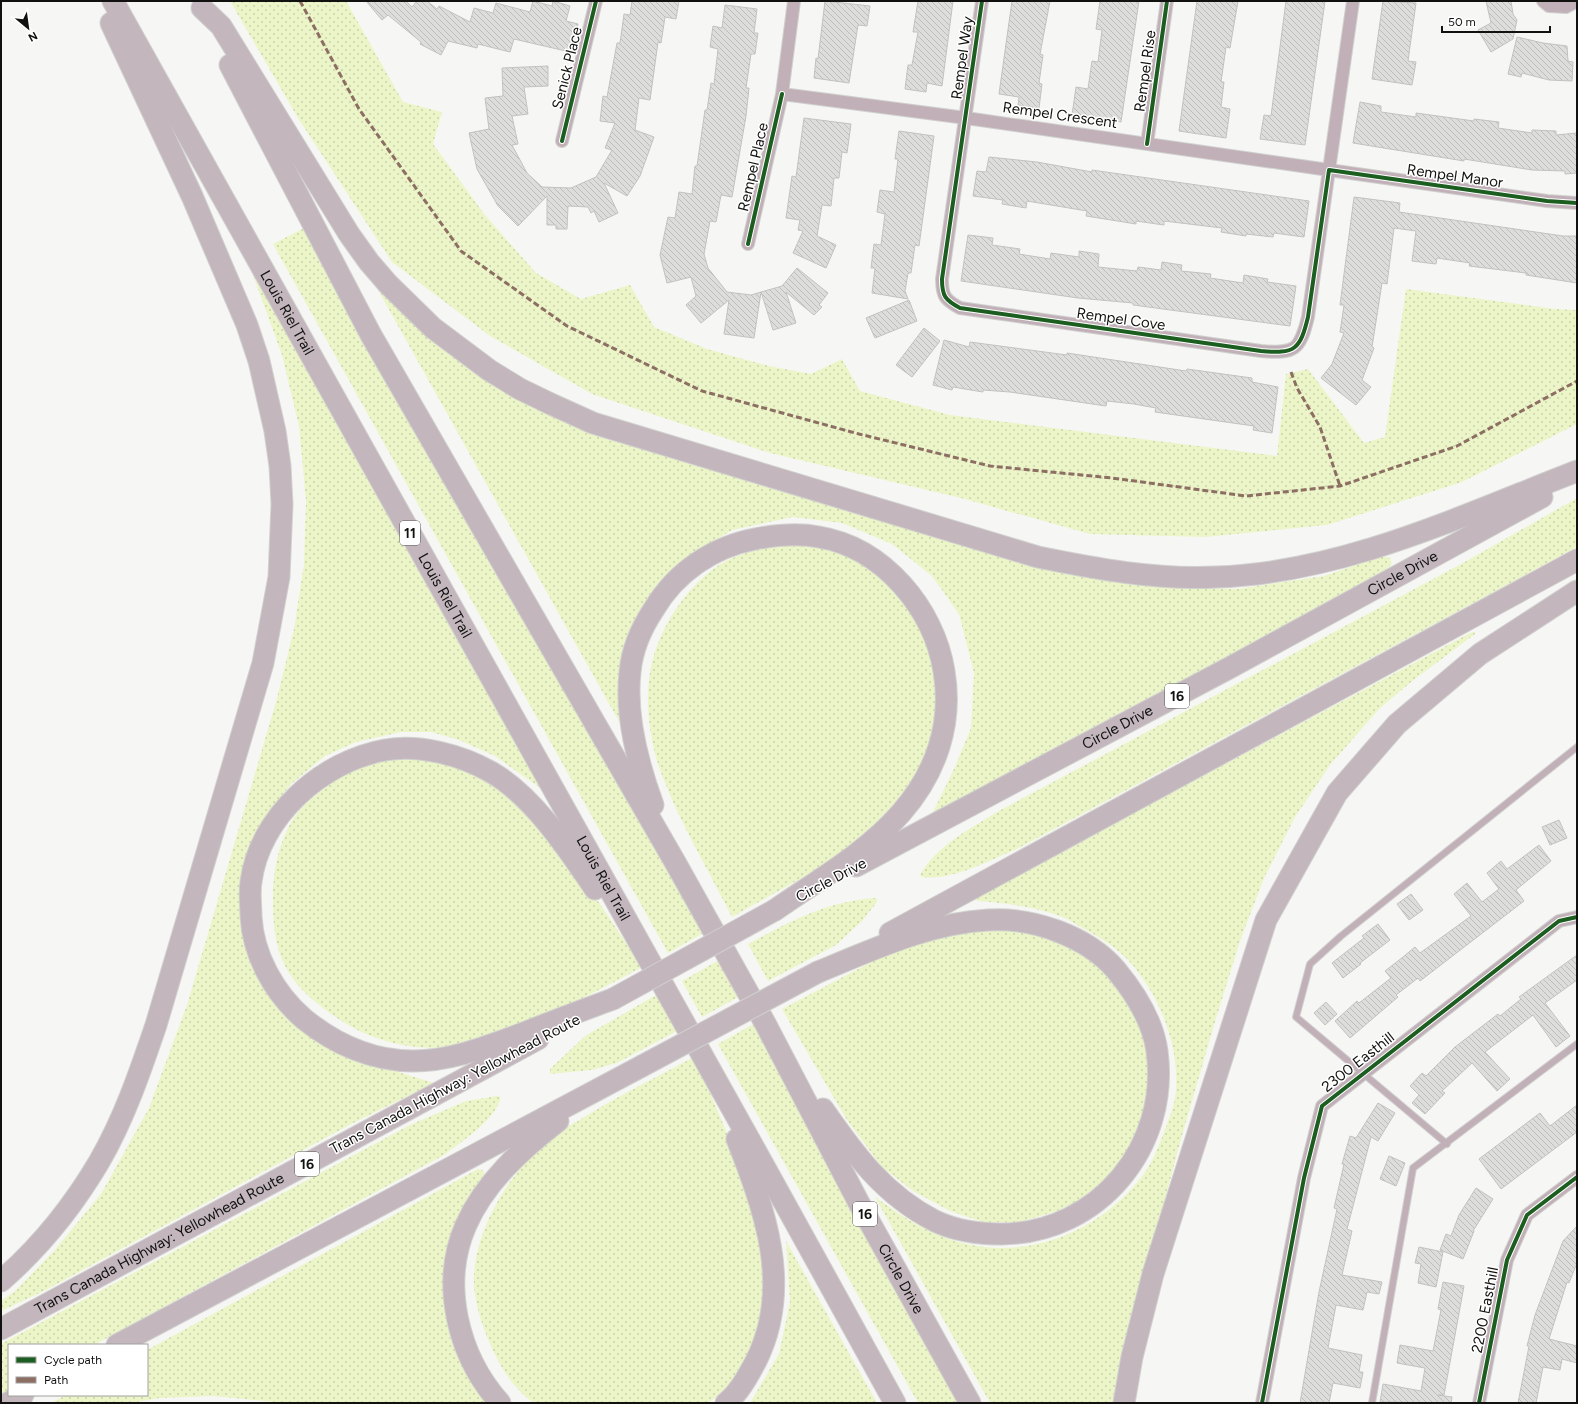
<svg xmlns="http://www.w3.org/2000/svg" width="1578" height="1404" font-family="Figtree,sans-serif">
  <style>
    .grass { fill: url(#grass-dots) }
    .building { fill: url(#building-back-hatch); stroke: #c2c3c1 }
    .lines { fill: none; stroke-linecap: round; stroke-linejoin: round }
    .service-casing { stroke: #d1d1d0; stroke-width: 8 }
    .minor-casing { stroke: #d1d1d0; stroke-width: 14 }
    .motorway-casing { stroke: #d1d1d0; stroke-width: 23 }
    .service { stroke: #c2b0b8; stroke-width: 6 }
    .minor { stroke: #c2b0b8; stroke-width: 12 }
    .motorway { stroke: #c3b6bc; stroke-width: 21 }
    .motorway-bridge-casing { stroke: #d1d1d0; stroke-width: 23; stroke-linecap: butt }
    .motorway-bridge { stroke: #c3b6bc; stroke-width: 21 }
    .quiet { stroke: #8d6e63; stroke-width: 3; stroke-dasharray: 6 3; stroke-linecap: butt }
    .cycleway-casing { stroke: #fff; stroke-width: 6 }
    .cycleway { stroke: #1b5e20; stroke-width: 4 }
    .labels { text-anchor: middle; stroke-width: 3; stroke-linejoin: round; paint-order: stroke }
    .shield { fill: #fff; stroke: #585858; stroke-width: 1 }
    .shield-label { font-size: 14px; font-weight: bold; fill: #111110 }
    .street-label { font-size: 15px; fill: #111110; stroke: #fff }
  </style>
  <defs>
    <pattern id="grass-dots" width="8" height="8" patternUnits="userSpaceOnUse"><rect width="8" height="8" fill="#ecf5c8"/><path d="M2 2h.1M6 6h.1" fill="none" stroke="#c9d1ab" stroke-width="1.8" stroke-linecap="round"/></pattern>
    <pattern id="building-back-hatch" width="6" height="6" patternUnits="userSpaceOnUse"><rect width="6" height="6" fill="#dddedc"/><path d="M-1 5l2 2M0 0l6 6M5-1l2 2" fill="none" stroke="#bdbdbc"/></pattern>
  </defs>
  <rect width="100%" height="100%" fill="#f6f7f4"/>
  <path class="grass" d="M230 1H346L403 102 442 112 433 144 485 215 536 273 581 299 630 285 654 327 707 349 769 366 811 374 842 359 860 391 950 415 1277 456 1286 374 1308 369 1364 443 1385 437 1406 289 1555 309 1577 310V424L1462 482 1327 525 1205 537 1090 534 961 498 770 453 592 394 490 336 392 262 298 118Z
    M310 225 707 931 668 953 273 244Z
    M353 245 527 397 1169 587 1237 589 1324 576 1380 557H1389L1392 563 1385 572 931 816 955 767 971 728 974 673 959 614 932 576 892 544 842 523 793 517 732 530 685 559 650 599 626 734Z
    M254 270 549 794 495 756 459 740 431 732H401L356 742 325 756 291 784 271 809 255 840 242 884 292 1022 311 1038 342 1055 434 1083 353 1123 44 1291 1 1311V1301L15 1291 54 1251 101 1194 149 1108 187 1005 276 702 294 629 304 564 306 501 299 426 282 355 253 275Z
    M1577 498V547L1017 849C990 860 952 881 922 877L920 875C936 846 970 829 997 812L1463 563Z
    M789 543H817L871 563 931 633 942 726 911 796 839 857 732 917C708 869 677 818 659 767 650 740 646 708 649 680 653 635 687 581 728 560 747 551 768 547 789 543Z
    M1472 632H1475V634L1411 682 1379 709 1330 765 1295 817 1264 878 1240 941 1214 1025 1181 1139 1120 1368 1116 1403H990L875 1197C901 1215 924 1232 955 1241 1024 1262 1096 1234 1140 1179 1151 1166 1157 1150 1163 1135 1168 1121 1175 1105 1176 1090 1179 1043 1159 994 1128 960 1115 946 1097 936 1081 927 1075 924 1069 919 1062 917 1034 906 1001 903 971 900Z
    M409 758 451 764 492 783 558 841 642 967C594 993 545 1019 494 1036 484 1039 474 1044 464 1045 411 1054 363 1040 322 1007 307 996 294 983 285 966 275 946 273 924 273 902 272 875 278 843 293 819 309 795 353 766 381 760 390 758 400 758 409 758Z
    M875 898 877 899V902L862 921 836 945 768 981 748 944C791 921 825 902 875 898Z
    M998 926 1066 941 1111 972 1145 1027 1152 1079 1139 1139 1110 1178 1082 1199 1057 1211 1020 1222H983L950 1211 913 1191 882 1167 847 1120 782 1009 906 944Z
    M721 959 742 995 702 1017 682 981Z
    M656 995 677 1031 617 1063 591 1070 550 1074V1069L585 1036Z
    M757 1022 966 1403H918L718 1044Z
    M692 1058 710 1093 733 1147 766 1253 763 1306 753 1345 728 1387 709 1403H534C507 1385 491 1350 481 1320 477 1307 473 1290 474 1276 477 1223 512 1170 552 1137 561 1130 571 1125 581 1119 616 1097 655 1078 692 1058Z
    M497 1096 501 1097C496 1120 462 1141 444 1155L94 1345H9V1391L1 1396V1344L410 1125 466 1101Z
    M478 1169 484 1171V1180L445 1287V1309L451 1340 466 1374 486 1403H285L214 1396 160 1398 130 1403H51L66 1395H147V1350Z
    M786 1241 877 1403H750L779 1354 790 1302Z"/>
  <path class="building" d="M366 1H406L412 7 417 1H427L437 9 439 6 470 22 474 8 493 13 496 3 530 12 533 1 552 6 553 1 570 6 566 21 578 24 570 52 514 39 510 52 478 44 477 48 448 41 441 55 420 44 421 42 388 15 382 20Z
    M632 1H679L676 19 665 17 661 43 658 42 650 100 639 98 635 130 654 137 640 176 627 196 604 183 618 213 599 222 594 211 591 213 588 207 568 206 567 229H556V225H547V196L518 226 498 206 477 169 469 133 489 129 485 98 503 96 502 68 548 66V86L524 87 528 114 512 116 518 144 512 145 527 173 542 187 571 188 596 177 612 150 605 148 615 123 600 121 603 96 607 97 617 43H620L624 14 630 15Z
    M825 1 870 6 867 26 858 25 849 83 814 78 816 58 818 59Z
    M918 1H953L942 86 927 83 926 92 905 89 908 65H912L918 32H913Z
    M1012 1H1050L1040 54 1043 55 1039 83 1042 84 1039 108 1018 105 1019 97 999 94Z
    M1100 1H1139L1121 122 1072 115 1076 87 1088 89 1092 61 1098 62 1102 30 1096 29Z
    M1197 1H1238L1230 48 1226 47 1221 82H1224L1221 107 1230 109 1226 138 1179 131Z
    M1286 1H1325L1305 145 1260 139 1264 115 1271 116Z
    M1383 1 1416 3 1408 61 1416 62 1412 85 1372 79Z
    M1486 1H1511L1513 14 1517 20 1513 39 1491 52 1478 30 1491 23Z
    M725 5 757 9 754 33H758L755 54H751L746 88H749L746 116 732 197 721 195 716 222 710 221 704 254 708 268 727 292 751 295 761 292 754 338 724 334 729 300 701 323 686 305 696 296 691 277 667 283 660 255 668 217 675 218 679 192 692 194 695 166H697L705 110H707L711 83 714 84 718 49 710 47 713 26 722 28Z
    M1517 37 1543 43 1567 46 1568 61 1573 62 1572 81 1549 80 1522 73 1521 77 1508 74Z
    M1360 102 1381 106V112L1416 117V113L1474 121V119L1499 122 1498 128 1532 133V130L1556 131V135L1577 133V173L1565 174V171L1532 170 1464 159V161L1353 143Z
    M804 118 851 124 847 153 842 152 839 178H834L831 206 822 205 817 236 836 245 826 268 793 253 803 231 798 230 800 220 786 218 792 176 796 177Z
    M899 131 934 136 919 246 915 245 911 273H908L905 291 908 299 872 293 875 268H871L874 244 881 245 885 214 877 212 880 190 894 192 898 159H895Z
    M989 157 1037 162 1092 172V170L1309 201 1304 237 1274 233 1273 237 1246 234V236L1221 232 1222 228 1164 221V225L1136 221V224L1086 216 1087 211 1027 201 1026 208 1002 204 1003 200 973 196 977 171 986 172Z
    M1354 197 1400 203 1399 212 1563 236H1577V283L1526 275V273L1469 266 1470 263 1437 258 1436 264 1412 261 1416 231 1394 228 1387 284 1382 283 1372 347 1374 348 1362 380 1371 387 1356 405 1321 378 1332 364 1344 333 1340 332 1344 305H1340Z
    M968 235 993 238 992 245 1020 249 1019 254 1050 259 1051 253 1079 257V251L1099 254 1098 267 1137 271 1138 267 1161 270 1162 262 1182 265 1181 271 1211 274 1210 278 1243 283 1244 275 1268 279 1267 282 1296 286 1290 326 1133 305V303L1078 298 961 281Z
    M797 268 828 293 819 305 822 307 814 315 786 292 796 323 773 330 761 292 782 286Z
    M909 300 917 321 875 338 866 318Z
    M924 328 940 341 912 377 896 365Z
    M944 340 969 347 970 342 1067 355V353L1186 371 1187 369 1252 378V382L1278 387 1272 433 1253 430 1254 426 1155 412 1156 408 1134 404 1107 401 1106 406 1010 392 983 390V392L953 387 952 390 933 385Z
    M1559 820 1567 838 1550 845 1542 827Z
    M1539 845 1551 861 1516 890 1524 901 1420 981 1418 978 1396 995 1398 997 1350 1038 1335 1021 1357 1001 1359 1003 1391 978 1385 971 1403 957 1415 947 1420 953 1471 916 1454 894 1467 883 1482 902 1499 889 1487 873 1501 861 1507 869Z
    M1411 894 1423 910 1409 920 1397 904Z
    M1378 924 1390 940 1360 963 1361 964 1343 978 1332 963 1364 938 1362 936Z
    M1577 955V980L1545 1003 1570 1036 1556 1047 1533 1015 1485 1052 1510 1079 1497 1091 1472 1063 1442 1091 1445 1093 1425 1114 1412 1103 1419 1095 1410 1086 1422 1073 1426 1076 1455 1047 1498 1014 1500 1016 1521 999 1519 997Z
    M1326 1002 1337 1014 1325 1025 1314 1013Z
    M1378 1103 1395 1113 1378 1141 1371 1137 1347 1229 1352 1231 1342 1275 1382 1282 1379 1294 1367 1292 1363 1310 1336 1305 1328 1348 1362 1355 1359 1372H1363L1360 1388 1333 1383 1329 1403H1300L1319 1292 1337 1209 1334 1208 1344 1164H1342L1350 1136 1356 1138Z
    M1577 1105V1132L1501 1189 1479 1159 1540 1113 1550 1126Z
    M1389 1156 1405 1163 1396 1186 1380 1179Z
    M1476 1188 1493 1199 1473 1231H1474L1463 1259 1440 1250 1446 1234 1451 1236 1459 1215Z
    M1577 1226V1263L1569 1283 1567 1282 1549 1339 1577 1346V1363L1562 1359 1560 1370 1543 1367 1536 1403H1518L1529 1346H1527L1535 1315 1563 1241Z
    M1419 1247 1443 1252 1436 1287 1418 1283 1421 1264 1415 1263Z
    M1443 1282 1464 1286 1444 1395H1438L1452 1397 1451 1403 1380 1402 1383 1384 1421 1391 1425 1368 1397 1363 1400 1345 1433 1351 1441 1310 1438 1309Z"/>
  <g class="lines">
    <g class="service-casing">
      <path id="service" d="M1447 1144 1296 1017 1310 964 1341 936 1577 747
        M1372 1403 1413 1168 1577 1044"/>
    </g>
    <g class="minor-casing">
      <path id="minor" d="M794 1 782 94 966 118 1329 170 1353 1
        M982 1 942 279C942 296 945 300 960 308L1261 351C1295 354 1300 350 1308 317L1329 170 1547 201 1577 203
        M1543 1 1549 6 1566 7 1577 1
        M562 141 596 1
        M1147 144 1167 1
        M748 244 782 94
        M1262 1403 1304 1178 1322 1106 1559 921 1577 917
        M1479 1403 1507 1260 1527 1215 1577 1177"/>
    </g>
    <g class="motorway-casing">
      <g id="motorway">
        <path id="s1" d="M113 1 763 1164 895 1403"/>
        <path d="M202 8 221 26 349 234 369 262 388 284 433 328 489 370 520 389 551 404 593 423 1038 557C1097 569 1156 580 1216 577 1342 573 1461 516 1577 471"/>
        <path id="s2" d="M230 65 371 335 675 862 765 1023 859 1203 970 1403"/>
        <path d="M653 805C638 764 625 717 630 672 632 650 642 627 654 609 676 572 713 547 755 539 776 535 798 533 819 537 884 548 934 609 944 671 953 724 936 773 901 813 866 853 818 880 775 910"/>
        <path id="s3" d="M856 866 1231 667 1542 497"/>
        <path d="M595 889C568 849 533 796 491 772 461 755 420 744 385 750 322 761 259 817 251 882 249 893 251 905 251 916 253 955 274 993 304 1019 335 1044 373 1061 413 1061 452 1061 488 1046 524 1033 553 1021 583 1010 613 999"/>
        <path d="M890 933 1577 560"/>
        <path d="M818 972C872 950 928 923 988 920 1032 917 1087 936 1116 970 1135 993 1153 1022 1157 1051 1170 1146 1099 1233 1002 1234 980 1234 956 1231 935 1221 884 1195 855 1155 823 1109"/>
        <path d="M1 1281C39 1248 73 1206 99 1162 124 1119 140 1072 156 1025L263 663 279 577 282 504 280 466 275 431 259 361 247 325 192 196 111 23"/>
        <path id="s4" d="M1 1329 538 1039"/>
        <path d="M117 1345 642 1066"/>
        <path d="M8 1403 23 1395"/>
        <path d="M500 1403C458 1356 440 1284 466 1225 485 1182 522 1149 558 1121"/>
        <path d="M726 1403C739 1393 748 1376 756 1361 793 1287 765 1211 737 1139"/>
        <path d="M1124 1403 1132 1357 1153 1274 1266 920 1337 793 1397 724 1480 654 1577 591"/>
      </g>
    </g>
    <use href="#service" class="service"/>
    <use href="#minor" class="minor"/>
    <use href="#motorway" class="motorway"/>
    <g class="motorway-bridge-casing">
      <path id="motorway-bridge" d="M613 999 775 910
        M642 1066 818 972"/>
    </g>
    <use href="#motorway-bridge" class="motorway-bridge"/>
    <path class="quiet" d="M300 1 359 109 461 251 567 326 702 391 859 434 990 466 1112 478 1246 496 1340 486 1457 446 1577 381
      M1291 372 1297 388 1320 427 1340 486"/>
    <g class="cycleway-casing">
      <path id="cycleway" d="M982 1 942 279C942 296 945 300 960 308L1261 351C1295 354 1300 350 1308 317L1329 170 1547 201 1577 203
        M562 141 596 1
        M1147 144 1167 1
        M748 244 782 94
        M1262 1403 1304 1178 1322 1106 1559 921 1577 917
        M1479 1403 1507 1260 1527 1215 1577 1177"/>
    </g>
    <use href="#cycleway" class="cycleway"/>
  </g>
  <g class="labels">
    <g class="shield">
      <rect x="400" y="521" width="20" height="24" rx="3"/>
      <rect x="1165" y="684" width="24" height="24" rx="3"/>
      <rect x="295" y="1152" width="24" height="24" rx="3"/>
      <rect x="853" y="1202" width="24" height="24" rx="3"/>
    </g>
    <g class="shield-label">
      <text x="410" y="538">11</text>
      <text x="1177" y="701">16</text>
      <text x="307" y="1169">16</text>
      <text x="865" y="1219">16</text>
    </g>
    <g class="street-label">
      <text transform="translate(962 58) rotate(-82)" y="5">Rempel Way</text>
      <text transform="translate(567 68) rotate(-76)" y="5">Senick Place</text>
      <text transform="translate(1145 71) rotate(-82)" y="5">Rempel Rise</text>
      <text transform="translate(1060 115) rotate(8)" y="5">Rempel Crescent</text>
      <text transform="translate(753 167) rotate(-77)" y="5">Rempel Place</text>
      <text transform="translate(1455 176) rotate(8)" y="5">Rempel Manor</text>
      <text dy="5" stroke="none"><textPath href="#s1" startOffset="357">Louis Riel Trail</textPath></text>
      <text transform="translate(1121 319) rotate(8)" y="5">Rempel Cove</text>
      <text dy="5" stroke="none"><textPath href="#s3" startOffset="620">Circle Drive</textPath></text>
      <text dy="5" stroke="none"><textPath href="#s1" startOffset="681">Louis Riel Trail</textPath></text>
      <text dy="5" stroke="none"><textPath href="#s3" startOffset="296">Circle Drive</textPath></text>
      <text dy="5" stroke="none"><textPath href="#s1" startOffset="1005">Louis Riel Trail</textPath></text>
      <text transform="translate(831 880) rotate(-28)" y="5">Circle Drive</text>
      <text transform="translate(1358 1062) rotate(-38)" y="5">2300 Easthill</text>
      <text transform="translate(455 1084) rotate(-28)" y="5">Trans Canada Highway: Yellowhead Route</text>
      <text dy="5" stroke="none"><textPath href="#s4" startOffset="180">Trans Canada Highway: Yellowhead Route</textPath></text>
      <text dy="5" stroke="none"><textPath href="#s2" startOffset="1387">Circle Drive</textPath></text>
      <text transform="translate(1485 1310) rotate(-79)" y="5">2200 Easthill</text>
    </g>
  </g>
  <rect width="1578" height="1404" fill="none" stroke="#111110" stroke-width="4"/>
  <rect x="8" y="1344" width="140" height="52" fill="#ffffff" stroke="#a0a09f"/>
  <rect x="16" y="1357" width="20" height="6" fill="#1b5e20" stroke="#a0a09f"/>
  <text x="44" y="1364" font-size="12" fill="#111110">Cycle path</text>
  <rect x="16" y="1377" width="20" height="6" fill="#8d6e63" stroke="#a0a09f"/>
  <text x="44" y="1384" font-size="12" fill="#111110">Path</text>
  <g transform="translate(28 28) rotate(151)" stroke="#ffffff" stroke-width="3" paint-order="stroke">
  <path d="M0-3L7 15L0 10L-7 15Z" fill="#111110"/>
  <text y="-6" font-size="11" font-weight="bold" text-anchor="middle" fill="#111110">N</text>
  </g>
  <path d="M1442 26v6h108v-6" fill="none" stroke="#111110" stroke-width="2"/>
  <text x="1448" y="26" font-size="12" fill="#111110" stroke="#ffffff" stroke-width="3" paint-order="stroke">50 m</text>
</svg>
